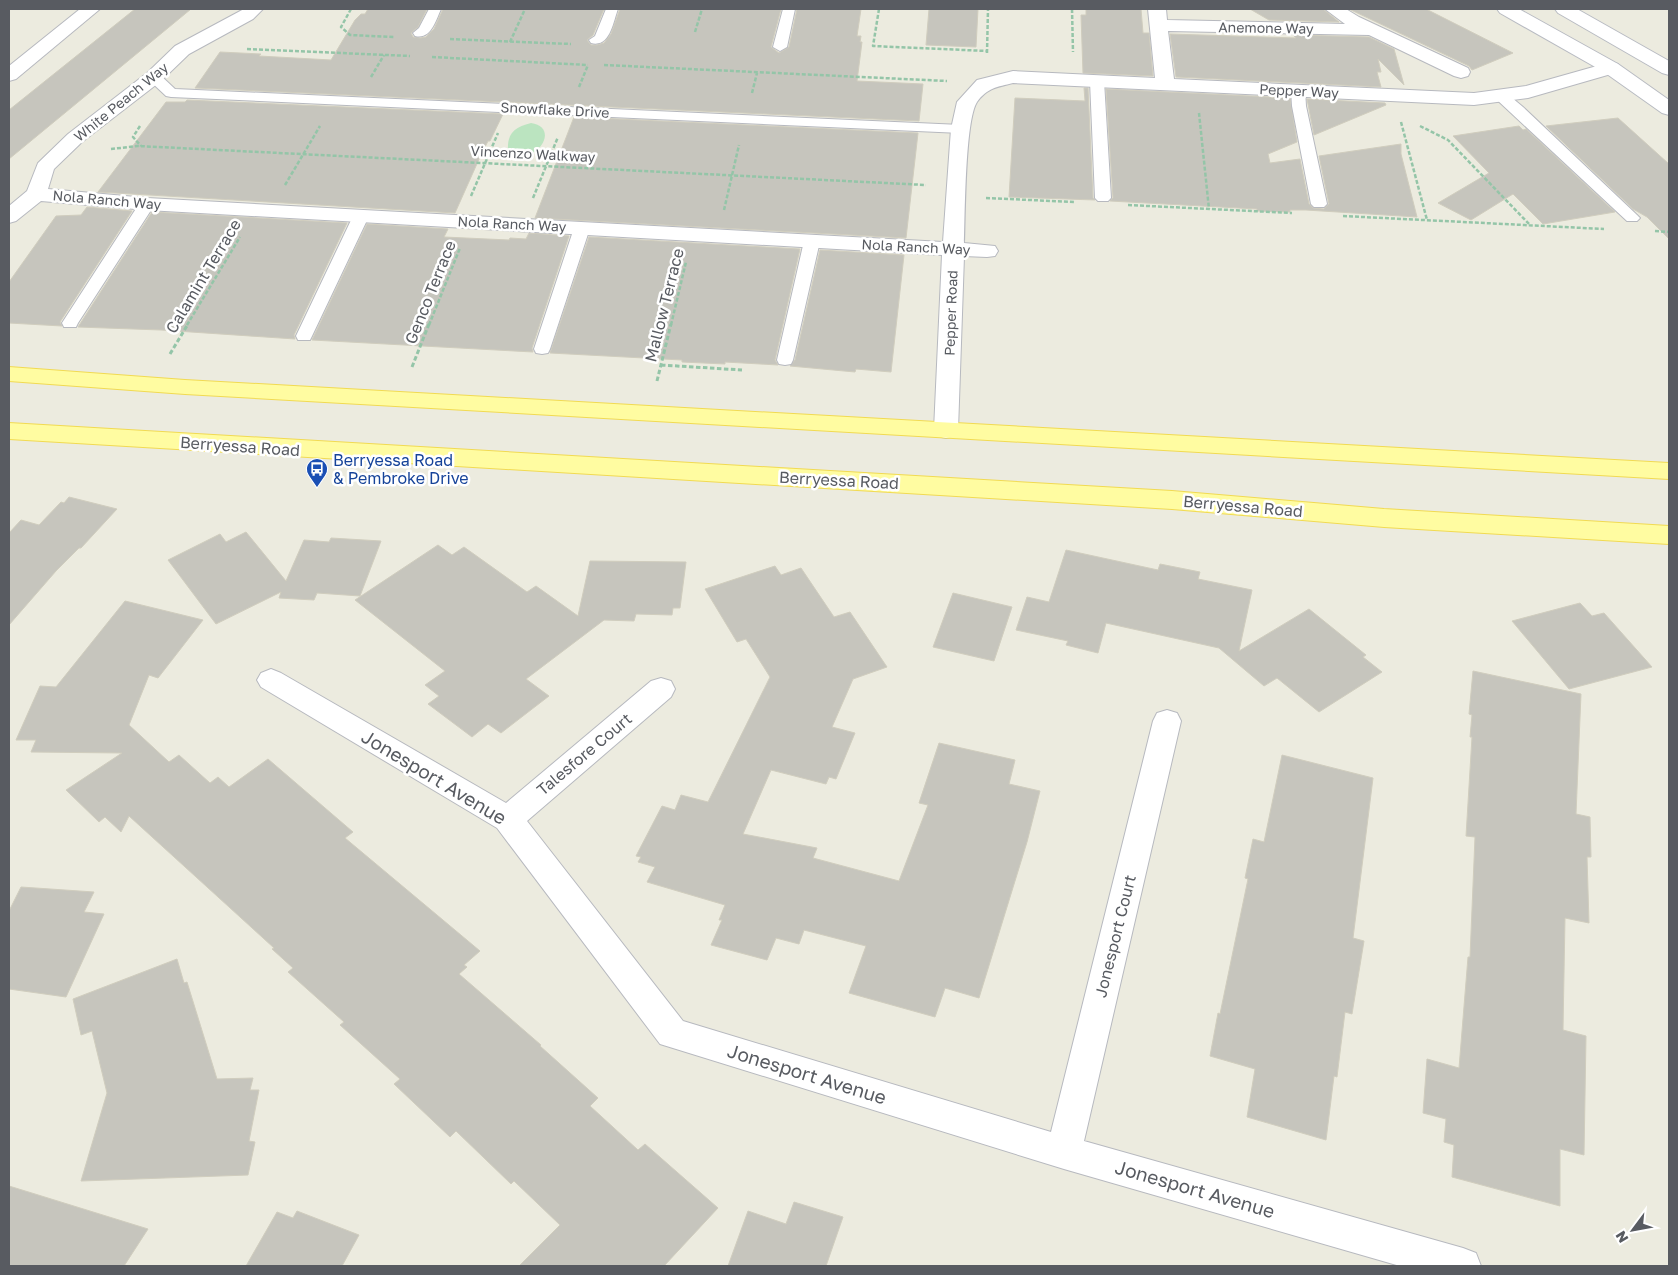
<svg xmlns="http://www.w3.org/2000/svg" width="1678" height="1275" font-family="'Golos Text',sans-serif">
  <style>
    .green { fill: #bbe4c0 }
    .building { fill: #c6c5bd; stroke: #d0cdbe }
    .lines { fill: none; stroke-linecap: round; stroke-linejoin: round }
    .lane-casing { stroke: #b7b9bf; stroke-width: 2 }
    .street-casing { stroke: #b7b9bf; stroke-width: 2 }
    .secondary-casing { stroke: #b8bbc2; stroke-width: 2 }
    .primary-casing { stroke: #f1da53; stroke-width: 2 }
    .path-far1 { stroke: #94c5a8; stroke-width: 2.5; stroke-dasharray: 4 2; stroke-linecap: butt }
    .path { stroke: #94c5a8; stroke-width: 3; stroke-dasharray: 4.5 2.5; stroke-linecap: butt }
    .lane { fill: #fff; fill-rule: evenodd }
    .street { fill: #fff; fill-rule: evenodd }
    .secondary { fill: #fff; fill-rule: evenodd }
    .primary { fill: #fffca1; fill-rule: evenodd }
    .labels { text-anchor: middle; stroke-width: 5; stroke-linejoin: round; paint-order: stroke }
    .far-street-label { font-size: 14px; fill: #585b61; stroke: #fff }
    .street-label { font-size: 16px; fill: #585b61; stroke: #fff }
    .transit-label { font-size: 16px; fill: #164399; stroke: #fff; text-anchor: start }
    .near-street-label { font-size: 19px; fill: #585b61; stroke: #fff }
  </style>
  <rect width="100%" height="100%" fill="#ecebdf"/>
  <path class="green" d="M531 123C563 128 533 170 508 150 507 133 515 127 531 123Z"/>
  <path class="building" d="M135 9H191L9 159V110Z
    M368 9H427L418 27 411 33 413 37 420 38 426 37 434 29 443 9H604L593 35 587 40 591 45H597L604 43 611 34 620 9H781L771 47 779 53 789 47 797 9H861L857 36H861L860 42H862L857 81 923 84 919 121 195 88 220 52 261 54 259 56 331 60 355 20 361 14H365Z
    M929 9H978L976 47 926 45Z
    M1086 9H1141L1143 33H1149L1153 76 1083 73 1081 15H1086Z
    M1250 9H1323L1339 22 1269 20Z
    M1349 9H1426L1513 53 1472 70 1469 66Z
    M1170 34 1296 38 1293 35 1369 37 1394 49 1404 85 1378 59 1381 72H1377L1381 87 1176 77Z
    M1084 88H1088L1093 198 1095 200 1009 197 1015 98 1085 101Z
    M1106 89 1290 98 1297 142 1268 154 1270 163 1300 159 1309 204 1313 208 1324 209 1329 204 1319 156 1401 144V154L1417 217 1306 210H1290V212L1257 211V209L1110 201 1113 198Z
    M1307 99 1385 103 1386 105 1314 135Z
    M187 100 503 114 490 141H488L480 157 455 213 98 192 166 102H185Z
    M574 117 918 133 906 238 535 218Z
    M1618 118 1669 164V239L1647 217 1633 209 1546 126Z
    M1519 126 1523 130 1526 129 1615 212 1543 224 1513 194 1471 220 1438 203 1489 173 1453 136Z
    M87 207 132 211 60 322 62 326 9 323V282L56 216 81 215Z
    M152 212 347 223 294 335 295 339 161 330 78 327Z
    M367 224 448 229 444 237 509 240 510 238 526 239 529 233 569 236 532 348 533 352 312 340Z
    M589 237 800 249 775 360 778 365 725 362V364L682 362V360L550 353Z
    M820 250 904 255 891 372 856 369 855 372 790 366 795 360Z
    M69 497 117 509 81 548H79L56 571 9 625V533L21 520 39 525 61 502 64 503Z
    M246 532 286 581 304 540 329 542 331 538 381 541 360 596 317 593 314 600 279 598 281 592 216 624 168 560 220 534 226 542Z
    M438 545 452 555 464 547 527 592 536 586 578 616 590 561 686 562 680 608H673L672 615 636 614 634 621 604 620 526 679 549 696 501 733 488 724 472 737 428 704 439 696 425 685 445 671 355 600Z
    M1066 550 1158 570 1160 564 1200 572 1198 579 1252 590 1239 651 1309 609 1366 655 1363 657 1382 672 1319 712 1277 678 1264 686 1219 648 1106 623 1098 653 1066 645 1068 641 1016 630 1027 597 1049 602Z
    M775 566 781 575 801 568 834 617 850 612 887 667 853 679 832 727 855 733 836 779 829 777 826 784 771 770 743 834 817 848 813 858 899 881 928 805 919 803 939 743 1015 760 1009 784 1040 791 1027 842 979 998 945 988 935 1017 849 993 866 946 804 930 799 944 776 938 767 960 711 945 722 920H719L725 905 647 882 655 867 638 862 641 857 636 856 662 806 675 810 681 795 708 802 770 677 746 639 737 642 705 589Z
    M953 593 1012 607 994 661 933 647Z
    M125 601 203 620 158 678 149 675 129 725 169 762 179 755 210 783 218 777 229 787 268 759 353 832 345 838 480 951 464 965 467 967 459 974 541 1045 540 1046 598 1098 590 1106 638 1150 645 1144 718 1208 664 1266H519L560 1225 514 1181 511 1184 456 1131 450 1137 394 1084 400 1079 340 1025 344 1022 288 972 293 968 272 949 274 948 129 816 121 832 105 817 99 822 66 790 122 753 31 752 36 740H16L40 686 56 687Z
    M1580 603 1592 616 1604 613 1652 667 1569 689 1512 621Z
    M1473 671 1581 694 1576 814 1590 817 1591 857H1587L1589 923 1565 918 1563 1030 1586 1036 1584 1155 1560 1149V1206L1452 1177 1454 1145 1444 1142 1446 1119 1423 1113 1427 1059 1459 1068 1468 957H1470L1475 837 1466 836 1472 737H1470L1472 715 1469 714Z
    M1282 755 1373 778 1353 938 1364 941 1352 1014 1345 1012 1337 1077 1334 1076 1326 1140 1247 1117 1255 1069 1210 1056 1218 1013 1220 1014 1248 879 1245 878 1253 839 1264 842Z
    M21 887 94 892 84 912 104 914 66 997 9 989V911Z
    M177 959 184 983 187 982 217 1079 253 1078 250 1090H259L249 1141 255 1142 248 1175 81 1181 107 1093 92 1031 81 1035 73 999Z
    M9 1186 35 1194 148 1229 124 1266H9Z
    M794 1202 843 1217 826 1266H728L748 1211 786 1224Z
    M297 1211 359 1235 342 1266H246L277 1212 293 1218Z"/>
  <g class="lines">
    <g class="lane-casing">
      <path id="lane" d="M429 9H441C436 20 431 40 415 36L413 33 419 28Z
        M606 9H618C613 22 610 48 591 43L589 40 595 36Z
        M783 9H795L787 47 780 51 773 47Z
        M154 73 159 74 175 89 961 125 966 126 968 129 966 132 961 133 171 97 166 96 149 80 147 77 149 74Z
        M1097 77 1104 81 1111 198 1108 201H1098L1095 198 1090 81Z
        M1298 86 1305 90 1306 106 1327 204 1324 207H1314L1311 204 1292 106 1291 90Z
        M1500 91 1505 92 1523 107 1637 215 1640 218 1637 221H1627L1495 98 1493 95 1495 92Z
        M147 199 152 201 155 204 78 323 76 327H64L62 323 139 204 142 201Z
        M361 211 366 213 369 216 312 336 310 340H298L296 336 353 216 356 213Z
        M582 223 587 225 590 228 550 349 548 353 542 354 536 353 534 349 574 228 577 225Z
        M812 236 818 238 820 241 793 360 791 364 785 365 779 364 777 360 804 241 806 238Z"/>
    </g>
    <g class="street-casing">
      <path id="street" d="M80 9H100L16 79 9 81V66Z
        M244 9H263L253 19 189 54 161 81 82 142 54 169 48 189 147 198 943 242 951 129 957 102 977 80 1013 71 1155 78 1148 9H1166L1167 20 1345 24 1325 9H1346L1359 17 1468 68 1470 72 1468 76 1461 78 1454 76 1369 35 1168 31 1174 79 1474 93 1526 86 1611 62 1618 64 1620 68 1618 72 1528 98 1474 105 1013 83C997 87 987 88 977 102 965 120 965 217 964 243L995 246 998 251 995 256 987 257 964 256 958 430 955 436 946 438 937 436 934 430 942 255 147 210 41 201 16 221 9 223V206L27 191 38 163 68 134 147 73 175 46Z
        M271 669 281 673 506 803 651 681 661 678 671 681 675 689 671 697 527 821 683 1021 1051 1132 1153 721 1157 713 1167 710 1177 713 1181 721 1084 1141 1463 1248 1476 1253 1481 1266H1400L1064 1169 660 1044 497 828 261 687 257 680 261 673Z"/>
    </g>
    <g class="secondary-casing">
      <path id="secondary" d="M1497 9H1519L1618 64 1669 100V115L1662 113 1604 72 1500 13Z
        M1555 9H1577L1669 61V75L1662 73 1558 13Z"/>
    </g>
    <g class="primary-casing">
      <path id="primary" d="M9 367 185 380 1669 463V479L185 394 9 381Z
        M9 423 1172 491 1384 509 1669 526V544L1384 527 1172 509 9 439Z"/>
    </g>
    <path class="path-far1" d="M351 9 341 27 350 35 394 37
      M879 9 873 46 987 51
      M1072 9 1073 52
      M695 32 702 9
      M450 39 571 44
      M510 42 525 9
      M247 49 410 56
      M987 53 988 9
      M432 57 588 65
      M604 65 947 81
      M371 77 384 55
      M579 87 588 65
      M752 93 757 73
      M1199 113 1209 209
      M1401 122 1427 220
      M140 126 133 137 141 146
      M1420 126 1448 140 1530 225
      M111 149 138 146 926 185
      M285 185 320 126
      M471 196 498 133
      M533 198 558 137
      M986 198 1074 202
      M1128 205 1292 213
      M724 210 739 145
      M1343 216 1604 229
      M1655 231 1669 232
      M187 325 240 237
      M429 325 460 248
      M671 325 686 262"/>
    <path class="path" d="M170 354 188 324
      M661 365 742 370
      M412 367 429 324
      M657 381 671 324"/>
    <use href="#lane" class="lane"/>
    <use href="#street" class="street"/>
    <use href="#secondary" class="secondary"/>
    <use href="#primary" class="primary"/>
  </g>
  <defs>
    <g id="bus-pin" transform="scale(1.125)"><path d="M0 17L-7.5 6A9.5 9.5 0 1 1 7.5 6Z" fill="#1a4fb4" stroke="#fff"/><path d="M-5-6H5V4H4V6H2V4H-2V6H-4V4H-5ZM-3.5-4V0h7V-4ZM-3.5 1.2v1.5H-2V1.2ZM2 1.2v1.5H3.5V1.2Z" fill="#fff"/></g>
  </defs>
  <g fill-rule="evenodd">
    <use href="#bus-pin" x="317" y="469"/>
  </g>
  <g class="labels">
    <g class="far-street-label">
      <text transform="translate(1266 28) rotate(1)" y="5">Anemone Way</text>
      <text transform="translate(1299 91) rotate(3)" y="5">Pepper Way</text>
      <text transform="translate(121 102) rotate(-39)" y="5">White Peach Way</text>
      <text transform="translate(555 110) rotate(3)" y="5">Snowflake Drive</text>
      <text transform="translate(533 154) rotate(3)" y="5">Vincenzo Walkway</text>
      <text transform="translate(107 200) rotate(5)" y="5">Nola Ranch Way</text>
      <text transform="translate(512 224) rotate(3)" y="5">Nola Ranch Way</text>
      <text transform="translate(916 247) rotate(3)" y="5">Nola Ranch Way</text>
      <text transform="translate(951 313) rotate(-88)" y="5">Pepper Road</text>
    </g>
    <g class="street-label">
      <text transform="translate(203 276) rotate(-59)" y="6">Calamint Terrace</text>
      <text transform="translate(430 292) rotate(-68)" y="6">Genco Terrace</text>
      <text transform="translate(664 305) rotate(-76)" y="6">Mallow Terrace</text>
      <text transform="translate(240 446) rotate(4)" y="6">Berryessa Road</text>
      <text transform="translate(839 480) rotate(3)" y="6">Berryessa Road</text>
      <text transform="translate(1243 506) rotate(5)" y="6">Berryessa Road</text>
      <text transform="translate(584 754) rotate(-40)" y="6">Talesfore Court</text>
      <text transform="translate(1115 936) rotate(-76)" y="6">Jonesport Court</text>
    </g>
    <g class="transit-label">
      <text x="333" y="466">Berryessa Road<tspan x="333" dy="18">&amp; Pembroke Drive</tspan></text>
    </g>
    <g class="near-street-label">
      <text transform="translate(434 777) rotate(31)" y="7">Jonesport Avenue</text>
      <text transform="translate(807 1074) rotate(17)" y="7">Jonesport Avenue</text>
      <text transform="translate(1195 1189) rotate(16)" y="7">Jonesport Avenue</text>
    </g>
  </g>
  <rect width="1678" height="1275" fill="none" stroke="#585b61" stroke-width="20"/>
  <g transform="translate(1633 1230) rotate(238)" stroke="#ffffff" stroke-width="4" paint-order="stroke">
  <path d="M0-4L9 19L0 12L-9 19Z" fill="#585b61"/>
  <text y="-8" font-size="14" font-weight="bold" text-anchor="middle" fill="#585b61">N</text>
  </g>
</svg>
